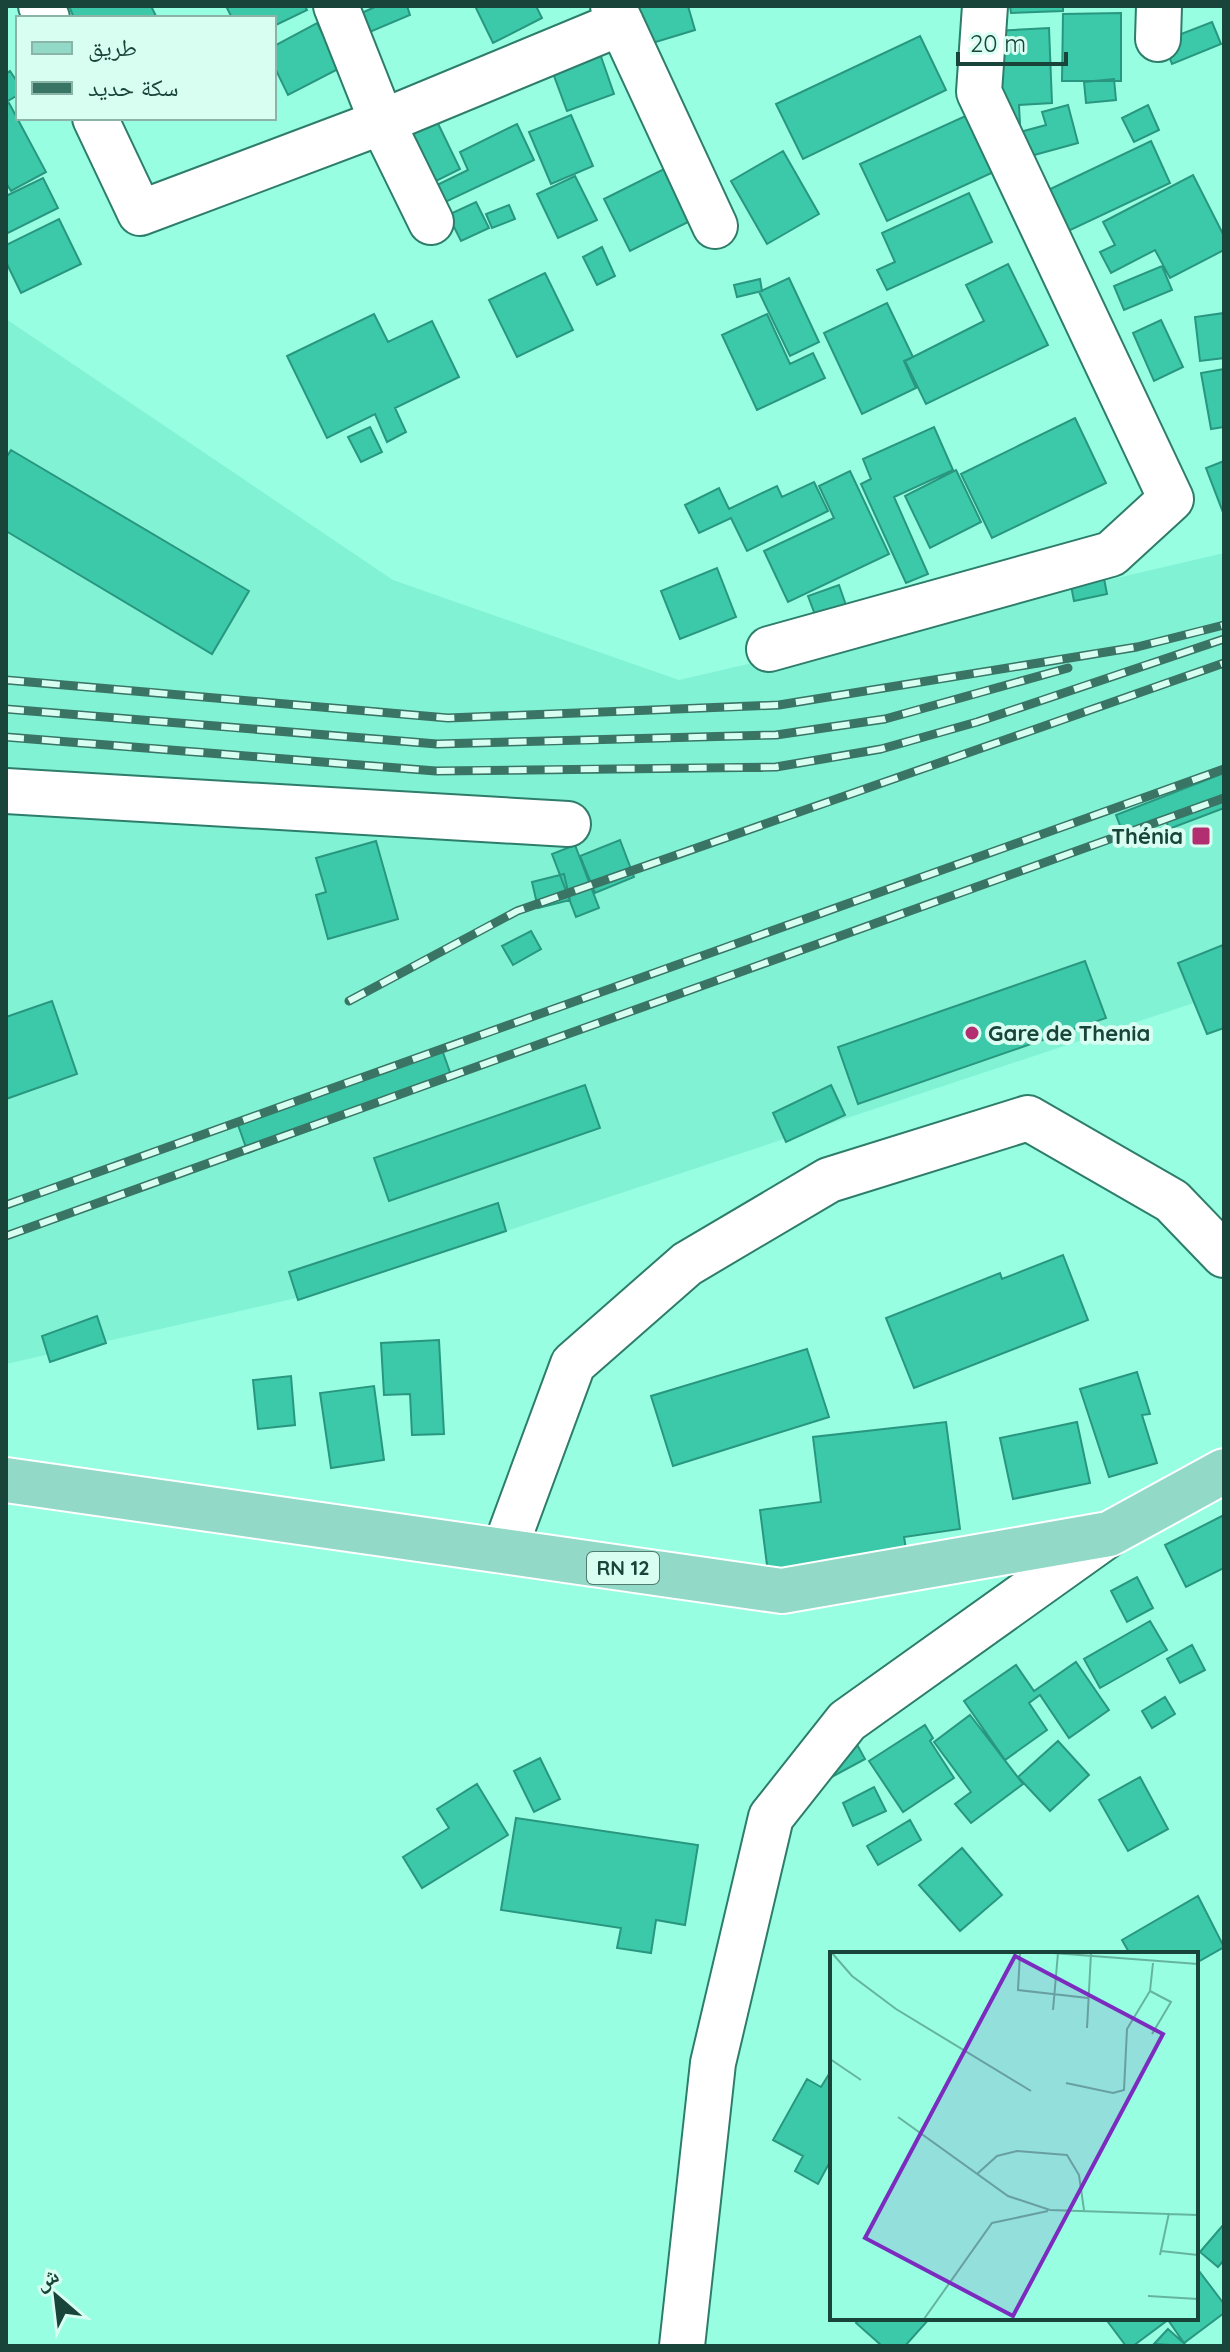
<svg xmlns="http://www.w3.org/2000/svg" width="1230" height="2352" font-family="Quicksand,'Noto Naskh Arabic',sans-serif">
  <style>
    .built { fill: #82f2d5 }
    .building { fill: #3cc9a9; stroke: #29977f; stroke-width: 2 }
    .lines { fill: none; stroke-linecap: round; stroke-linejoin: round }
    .minor-casing { stroke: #2e7d6a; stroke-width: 48 }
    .major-casing { stroke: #fff; stroke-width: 48 }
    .minor { stroke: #fff; stroke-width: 44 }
    .major { stroke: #93d9c7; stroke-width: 44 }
    .rail-casing { stroke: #397464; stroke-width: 9 }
    .rail { stroke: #d8fef2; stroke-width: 6; stroke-dasharray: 18; stroke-linecap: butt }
    .poi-dot { fill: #b32d71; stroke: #d8fef2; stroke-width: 3 }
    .labels { text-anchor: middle; stroke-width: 8; stroke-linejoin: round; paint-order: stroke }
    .shield { fill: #d8fef2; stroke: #527c70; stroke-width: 2 }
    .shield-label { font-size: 20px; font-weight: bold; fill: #184439 }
    .poi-label { font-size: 22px; font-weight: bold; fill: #184439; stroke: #d8fef2; text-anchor: end }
    .inset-road { fill: none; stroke: #65b49e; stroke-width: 2 }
    .view { fill: #7b2cbf; fill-opacity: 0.15; stroke: #7b2cbf; stroke-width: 4 }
    .inset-edge { fill: none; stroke: #184439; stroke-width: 4 }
  </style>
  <rect width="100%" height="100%" fill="#98fee2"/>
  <path class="built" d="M6 319 393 580 679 680 1224 553V993L323 1292 6 1364Z"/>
  <path class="building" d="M69 6H151L157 18H74Z
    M226 6H305L307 10 274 26V18H232Z
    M377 6H407L410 15 365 34 357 15Z
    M475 6H536L542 18 493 43Z
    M638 6H688L695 30 649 44Z
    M1010 6H1063V11L1011 13Z
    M1121 13V81H1062L1063 14Z
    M1212 22 1221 44 1172 64 1163 41Z
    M317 23 340 68 288 95 274 66V46Z
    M1049 28 1052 103 1019 105 1020 124 998 125 994 31Z
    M920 36 946 90 803 159 776 104Z
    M598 48 614 94 567 111 550 65Z
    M10 71 18 83V95L6 102V74Z
    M1114 79 1116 100 1086 103 1084 82Z
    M9 103 46 172 11 191 6 183V105Z
    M1068 105 1078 143 1027 157 1020 132 1046 125 1042 112Z
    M1148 105 1159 130 1134 142 1122 118Z
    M430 107 460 169 430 184 399 122Z
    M972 113 998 170 887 221 860 164Z
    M571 115 593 166 551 184 529 132Z
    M517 124 534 160 441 204 433 187 468 170 460 152Z
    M1151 141 1170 183 1064 233 1044 192Z
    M783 151 819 214 767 244 731 181Z
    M666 168 692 220 630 251 604 199Z
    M1193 175 1224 236V250L1170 278 1155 250 1111 273 1100 252 1115 245 1103 222Z
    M575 176 597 220 558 238 537 194Z
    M43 178 58 208 6 234V196Z
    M969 193 992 242 887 290 877 270 895 262 882 233Z
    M476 202 489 228 461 241 448 215Z
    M509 205 515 219 492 228 486 214Z
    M59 219 81 264 21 293 6 262V245Z
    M602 247 615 276 597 285 583 257Z
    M1008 264 1048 345 926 404 905 361 984 321 966 285Z
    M1162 266 1172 290 1124 310 1114 286Z
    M545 273 573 330 517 357 489 300Z
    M789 278 819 342 790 356 759 292Z
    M760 279 762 291 737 297 734 285Z
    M887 303 913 357 904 361 916 388 862 414 824 333Z
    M1224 313V358L1200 361 1195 317Z
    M374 314 388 342 432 321 459 377 395 408 406 432 387 442 375 414 327 438 287 356Z
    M767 314 790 364 813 353 825 378 757 410 722 335Z
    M1161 320 1183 367 1154 381 1133 333Z
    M1224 369V427L1211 429 1201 373Z
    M1075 418 1106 483 992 538 961 474Z
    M370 427 382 452 361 462 348 437Z
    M934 427 953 470 894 497 928 574 906 583 861 484 871 479 863 459Z
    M11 450 249 591 212 654 6 531V458Z
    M1224 461V515L1206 468Z
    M956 470 981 522 930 548 905 496Z
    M850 471 889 554 788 602 764 551 834 518 819 486Z
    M814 482 828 511 747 551 731 518 699 533 685 505 719 488 729 509 777 486 782 497Z
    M1101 563 1107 594 1074 601 1068 570Z
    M717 568 736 617 680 639 661 591Z
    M839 585 850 617 820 628 808 596Z
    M1224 773V808L1169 829 1165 817 1123 833 1116 815Z
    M620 840 634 877 595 893 580 856Z
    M376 841 398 919 328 939 316 895 326 892 316 858Z
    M575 845 599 908 576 917 552 854Z
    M564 874 570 900 538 908 532 882Z
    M531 931 541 949 513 965 502 946Z
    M1223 945 1224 1028 1207 1034 1178 963Z
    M1085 961 1106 1018 858 1104 838 1047Z
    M52 1001 77 1074 6 1099V1017Z
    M441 1047 452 1078 248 1153 237 1122Z
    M585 1085 600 1128 389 1201 374 1158Z
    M831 1085 845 1115 786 1142 773 1113Z
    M498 1203 506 1231 298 1300 289 1272Z
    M1063 1255 1088 1320 914 1388 886 1318 1000 1273 1002 1279Z
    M97 1316 106 1343 50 1362 42 1336Z
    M439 1340 444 1434 412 1435 410 1394 384 1395 381 1343Z
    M807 1349 829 1417 673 1466 651 1396Z
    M1137 1372 1150 1414 1142 1415 1157 1463 1109 1477 1080 1389Z
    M291 1376 295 1425 258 1429 253 1380Z
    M374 1386 384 1460 331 1468 320 1393Z
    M946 1422 960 1529 904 1537 907 1555 768 1573 760 1510 821 1502 813 1437Z
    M1077 1422 1090 1483 1013 1499 1000 1438Z
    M1224 1515V1568L1186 1587 1165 1545Z
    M1137 1577 1153 1608 1127 1622 1111 1591Z
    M1150 1621 1167 1650 1100 1688 1084 1659Z
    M1192 1645 1205 1670 1180 1683 1167 1659Z
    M1076 1662 1109 1710 1069 1738 1040 1695 1029 1703 1047 1730 1005 1760 964 1701 1016 1665 1034 1691Z
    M1165 1697 1175 1714 1152 1728 1142 1711Z
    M970 1715 1023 1784 971 1823 955 1804 971 1792 934 1742Z
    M925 1725 933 1738 930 1741 954 1778 903 1812 869 1761Z
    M849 1730 865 1759 828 1779Z
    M1058 1741 1089 1775 1050 1811 1018 1777Z
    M540 1758 560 1799 534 1812 514 1771Z
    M1140 1777 1168 1829 1128 1851 1099 1800Z
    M477 1784 508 1835 422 1888 403 1857 449 1828 437 1809Z
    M874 1787 886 1811 853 1826 843 1803Z
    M516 1818 698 1845 685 1925 656 1920 651 1953 617 1948 621 1928 501 1910Z
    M910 1820 921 1840 878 1865 867 1846Z
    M962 1848 1002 1895 960 1931 919 1885Z
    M1198 1896 1224 1947 1196 1963V1954H1130L1122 1940Z
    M831 2071 832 2158 818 2184 795 2171 803 2156 773 2140 807 2079 821 2087Z
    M1224 2224V2260L1218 2267 1200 2252Z
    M1196 2267 1224 2304V2313L1184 2343 1168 2320 1133 2346H1126L1108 2322 1114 2318H1196Z
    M860 2318H930L905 2346H882L856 2323Z
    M1168 2329 1187 2346 1154 2344Z"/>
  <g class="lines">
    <g class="minor-casing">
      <path id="minor" d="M41 6 47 18
        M336 6 382 122 431 222
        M613 6 715 226
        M1158 39 1159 6
        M95 118 140 213 382 122 621 23
        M769 649 1111 554 1171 499 979 92 985 6
        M6 791 568 824
        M504 1551 573 1364 687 1264 829 1180 1028 1118 1172 1201 1224 1255
        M682 2346 713 2063 771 1817 847 1721 1109 1534"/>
    </g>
    <g class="major-casing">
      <path id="major" d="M6 1480 782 1591 1109 1534 1224 1471"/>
    </g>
    <use href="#minor" class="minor"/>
    <use href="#major" class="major"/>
    <g class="rail-casing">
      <path id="rail" d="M6 680 448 718 779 705 1137 647 1224 625
        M6 709 437 744 776 735 885 719 1068 668
        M6 737 436 771 776 767 881 749 977 722 1224 639
        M349 1001 517 911 1224 663
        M6 1205 1224 769
        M6 1236 1224 798"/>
    </g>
    <use href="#rail" class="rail"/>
  </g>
  <g class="poi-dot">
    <rect x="1191" y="826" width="20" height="20" rx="4"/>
    <circle cx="972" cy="1033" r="8"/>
  </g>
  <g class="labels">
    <rect class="shield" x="587" y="1552" width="72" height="32" rx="6"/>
    <g class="shield-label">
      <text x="623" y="1575">RN 12</text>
    </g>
    <g class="poi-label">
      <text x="1183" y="844">Thénia</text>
      <text x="988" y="1041" text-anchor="start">Gare de Thenia</text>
    </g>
  </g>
  <g transform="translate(830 1952)">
    <rect width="368" height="368" fill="#98fee2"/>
    <path class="inset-road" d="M2 1 22 24 66 57 201 139M190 1 188 38 258 46M223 1 368 12M320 39 341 50 322 82M223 58 228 1M257 76 261 1M0 107 31 128M236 131 283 141 294 138 297 77 320 39 323 11M68 165 178 244 220 258 368 263M147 222 167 204 187 199 237 203 249 223 254 258M331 299 368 303M330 303 339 261M318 344 368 347M94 367 162 271 218 259"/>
    <path class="view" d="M185 4 333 82 183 364 35 286Z"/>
    <rect width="368" height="368" class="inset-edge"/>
  </g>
  <rect width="1230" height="2352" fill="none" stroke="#184439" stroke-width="16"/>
  <rect x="16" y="16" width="260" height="104" fill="#d8fef2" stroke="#8bb4a8" stroke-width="2"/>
  <rect x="32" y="42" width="40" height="12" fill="#93d9c7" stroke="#8bb4a8" stroke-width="2"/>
  <text x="88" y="56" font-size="24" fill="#184439">طريق</text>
  <rect x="32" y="82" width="40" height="12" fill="#397464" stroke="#8bb4a8" stroke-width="2"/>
  <text x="88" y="96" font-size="24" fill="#184439">سكة حديد</text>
  <g transform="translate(56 2296) rotate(332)" stroke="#d8fef2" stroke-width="6" paint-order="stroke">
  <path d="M0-6L14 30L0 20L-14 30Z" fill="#184439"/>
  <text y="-12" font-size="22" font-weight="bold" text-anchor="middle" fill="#184439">ش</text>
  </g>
  <path d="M958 52v12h108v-12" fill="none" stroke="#184439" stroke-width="4"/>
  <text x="970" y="52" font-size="24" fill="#184439" stroke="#d8fef2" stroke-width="6" paint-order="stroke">20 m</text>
</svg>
